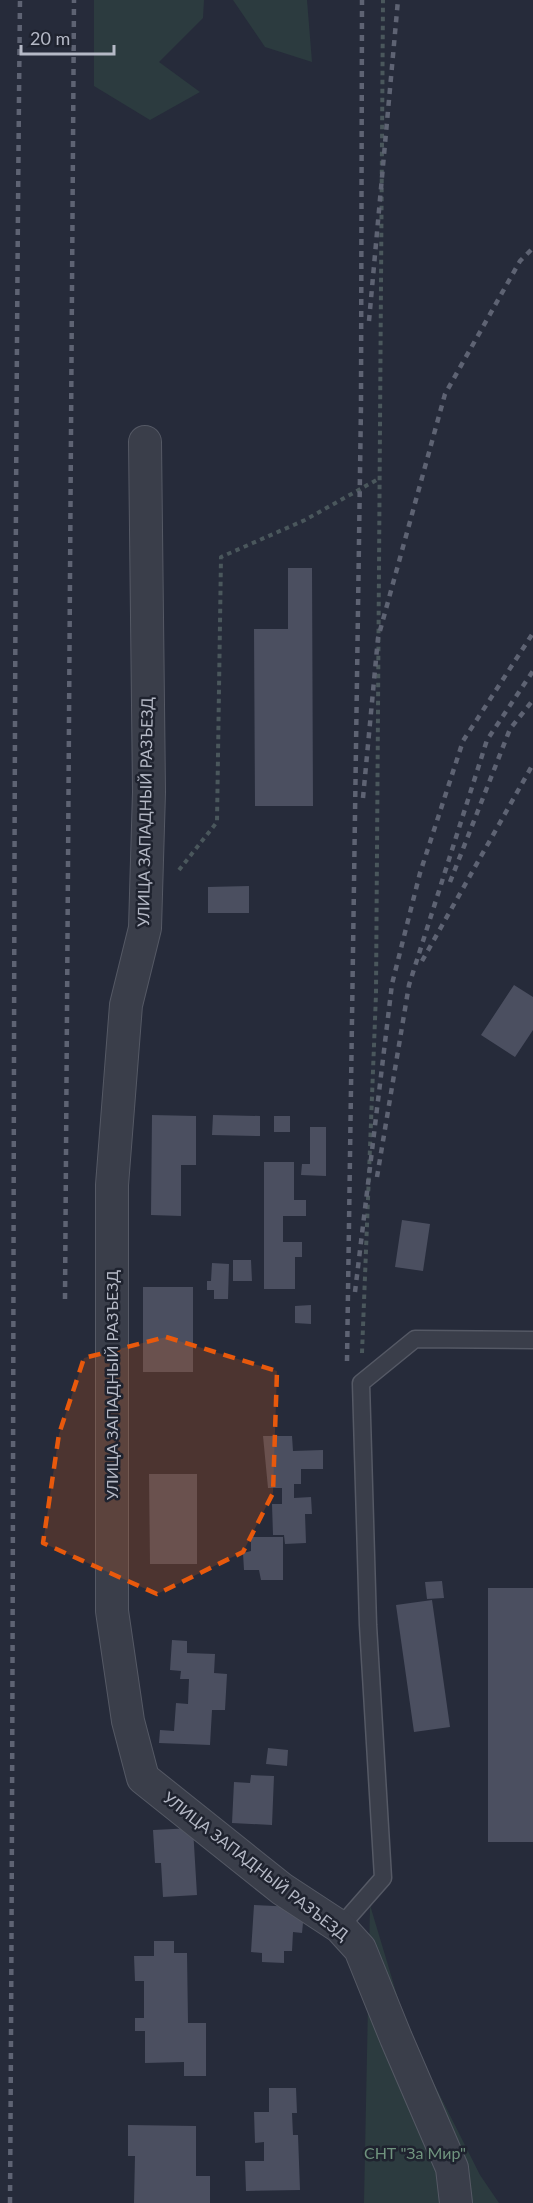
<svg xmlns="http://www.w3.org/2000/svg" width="533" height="2203" font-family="Lato,sans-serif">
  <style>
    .green { fill: #2c3b3f }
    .building { fill: #4b4f60 }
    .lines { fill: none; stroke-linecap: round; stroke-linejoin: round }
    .lane-casing { stroke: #555965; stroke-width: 19 }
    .street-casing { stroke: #555965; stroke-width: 34 }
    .path { stroke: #4a575c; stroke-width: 4; stroke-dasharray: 4.5 4.5; stroke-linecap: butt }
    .lane { stroke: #3a3e4a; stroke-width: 16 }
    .street { stroke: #3a3e4a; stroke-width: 32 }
    .rail { stroke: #5e6373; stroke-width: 4.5; stroke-dasharray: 6 6; stroke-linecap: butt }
    .marked { fill: #e8590c; fill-opacity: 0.2; stroke: #e8590c; stroke-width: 4.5; stroke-dasharray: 12 8; stroke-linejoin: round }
    .labels { text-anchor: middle; stroke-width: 5; stroke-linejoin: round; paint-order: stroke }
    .street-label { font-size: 16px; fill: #b5b9c6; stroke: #1f232f }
    .park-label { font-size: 16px; fill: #6f937e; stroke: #1f232f }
  </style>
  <rect width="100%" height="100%" fill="#262b3a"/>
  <path class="green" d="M94 0H204L203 18 159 62 200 92 150 120 94 86Z
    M233 0H307L312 62 265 47Z
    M370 1905 408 2032 480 2175 499 2203H364Z"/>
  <path class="building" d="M288 568H312L313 806H255L254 629H288Z
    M249 886V913H208V887Z
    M514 985 533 997V1030L515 1057 481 1035Z
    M152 1115 196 1116V1165H181V1216L151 1215Z
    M213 1115 260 1116V1136L212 1135Z
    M274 1116H290V1132H274Z
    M310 1127H326V1176L301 1175 302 1164H310Z
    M264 1162H294V1200H306V1216H283V1242H302V1257H295V1289H264Z
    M402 1220 430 1224 423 1271 395 1267Z
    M233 1260H251L252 1281H233Z
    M212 1263 229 1264 228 1299H214V1290H207V1281H211Z
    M143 1287H193V1372H143Z
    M311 1305V1324L295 1323V1306Z
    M263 1436H292L293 1451 323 1450V1469H301V1484H294V1498L311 1497 312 1514H305L306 1543 285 1544 284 1535H273L272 1504H282V1488H268Z
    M149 1474H197V1564H150Z
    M251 1537H283V1580H261L259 1570H244L243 1553 251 1551Z
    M442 1581 444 1598 427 1599 425 1582Z
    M488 1588H533V1842H488Z
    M432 1600 450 1727 414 1732 396 1605Z
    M172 1640 187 1641V1653L215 1654 214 1673 227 1674 225 1710H212L210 1745 159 1743 160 1730 174 1731 176 1703 188 1704 189 1679H180L181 1671 170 1670Z
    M268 1748 288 1750 287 1766 266 1764Z
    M251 1775 274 1776 272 1825 232 1823 234 1782 250 1783Z
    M193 1828 197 1895 163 1897 161 1863H155L153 1830Z
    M254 1905 295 1907 304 1913 302 1933 293 1932 292 1951H284V1963L262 1962V1953L251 1952Z
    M154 1941H174V1953H187L188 2023H206V2076H184V2062L145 2063V2031H135V2018H144V1981H135L134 1956H154Z
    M269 2088H296L297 2113H292L293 2135H298L300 2190 246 2191 245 2161H264V2142L255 2143 254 2112H269Z
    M128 2125 196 2126V2176H210V2203H134L135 2156H128Z"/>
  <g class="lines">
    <g class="lane-casing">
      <path id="lane" d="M340 1927 383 1878 368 1625 361 1383 415 1339 533 1340"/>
    </g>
    <g class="street-casing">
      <path id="street" d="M145 442 149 792 145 928 126 1005 112 1185V1611L128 1721 143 1778 282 1889 340 1927 360 1949 396 2038 452 2168 456 2203"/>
    </g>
    <path class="path" d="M179 870 217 822 221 557 305 520 380 478
      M362 1353 376 994 383 0"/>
    <use href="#lane" class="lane"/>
    <use href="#street" class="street"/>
    <path class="rail" d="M369 321 398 0
      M363 798 378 638 445 394 520 261 533 248
      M450 882 510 729 533 700
      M422 961 533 764
      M377 1177 409 985 487 740 533 671
      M355 1292 392 984 420 873 463 741 533 633
      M65 1299 74 0
      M347 1361 361 405 362 0
      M10 2203C15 1469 12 734 20 0"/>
  </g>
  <path class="marked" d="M166 1337 277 1371 273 1493 243 1552 157 1594 43 1543 59 1434 84 1358Z"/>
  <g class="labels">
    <g class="street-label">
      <text transform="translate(145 812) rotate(-89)" y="6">УЛИЦА ЗАПАДНЫЙ РАЗЪЕЗД</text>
      <text transform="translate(112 1385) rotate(-90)" y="6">УЛИЦА ЗАПАДНЫЙ РАЗЪЕЗД</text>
      <text transform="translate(256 1866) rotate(38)" y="6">УЛИЦА ЗАПАДНЫЙ РАЗЪЕЗД</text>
    </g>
    <g class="park-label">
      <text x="415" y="2159">СНТ "За Мир"</text>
    </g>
  </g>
  <path d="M21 45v9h93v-9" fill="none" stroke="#b5b9c6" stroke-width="3"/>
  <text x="30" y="45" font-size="18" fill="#b5b9c6" stroke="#1f232f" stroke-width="4.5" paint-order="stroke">20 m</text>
</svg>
